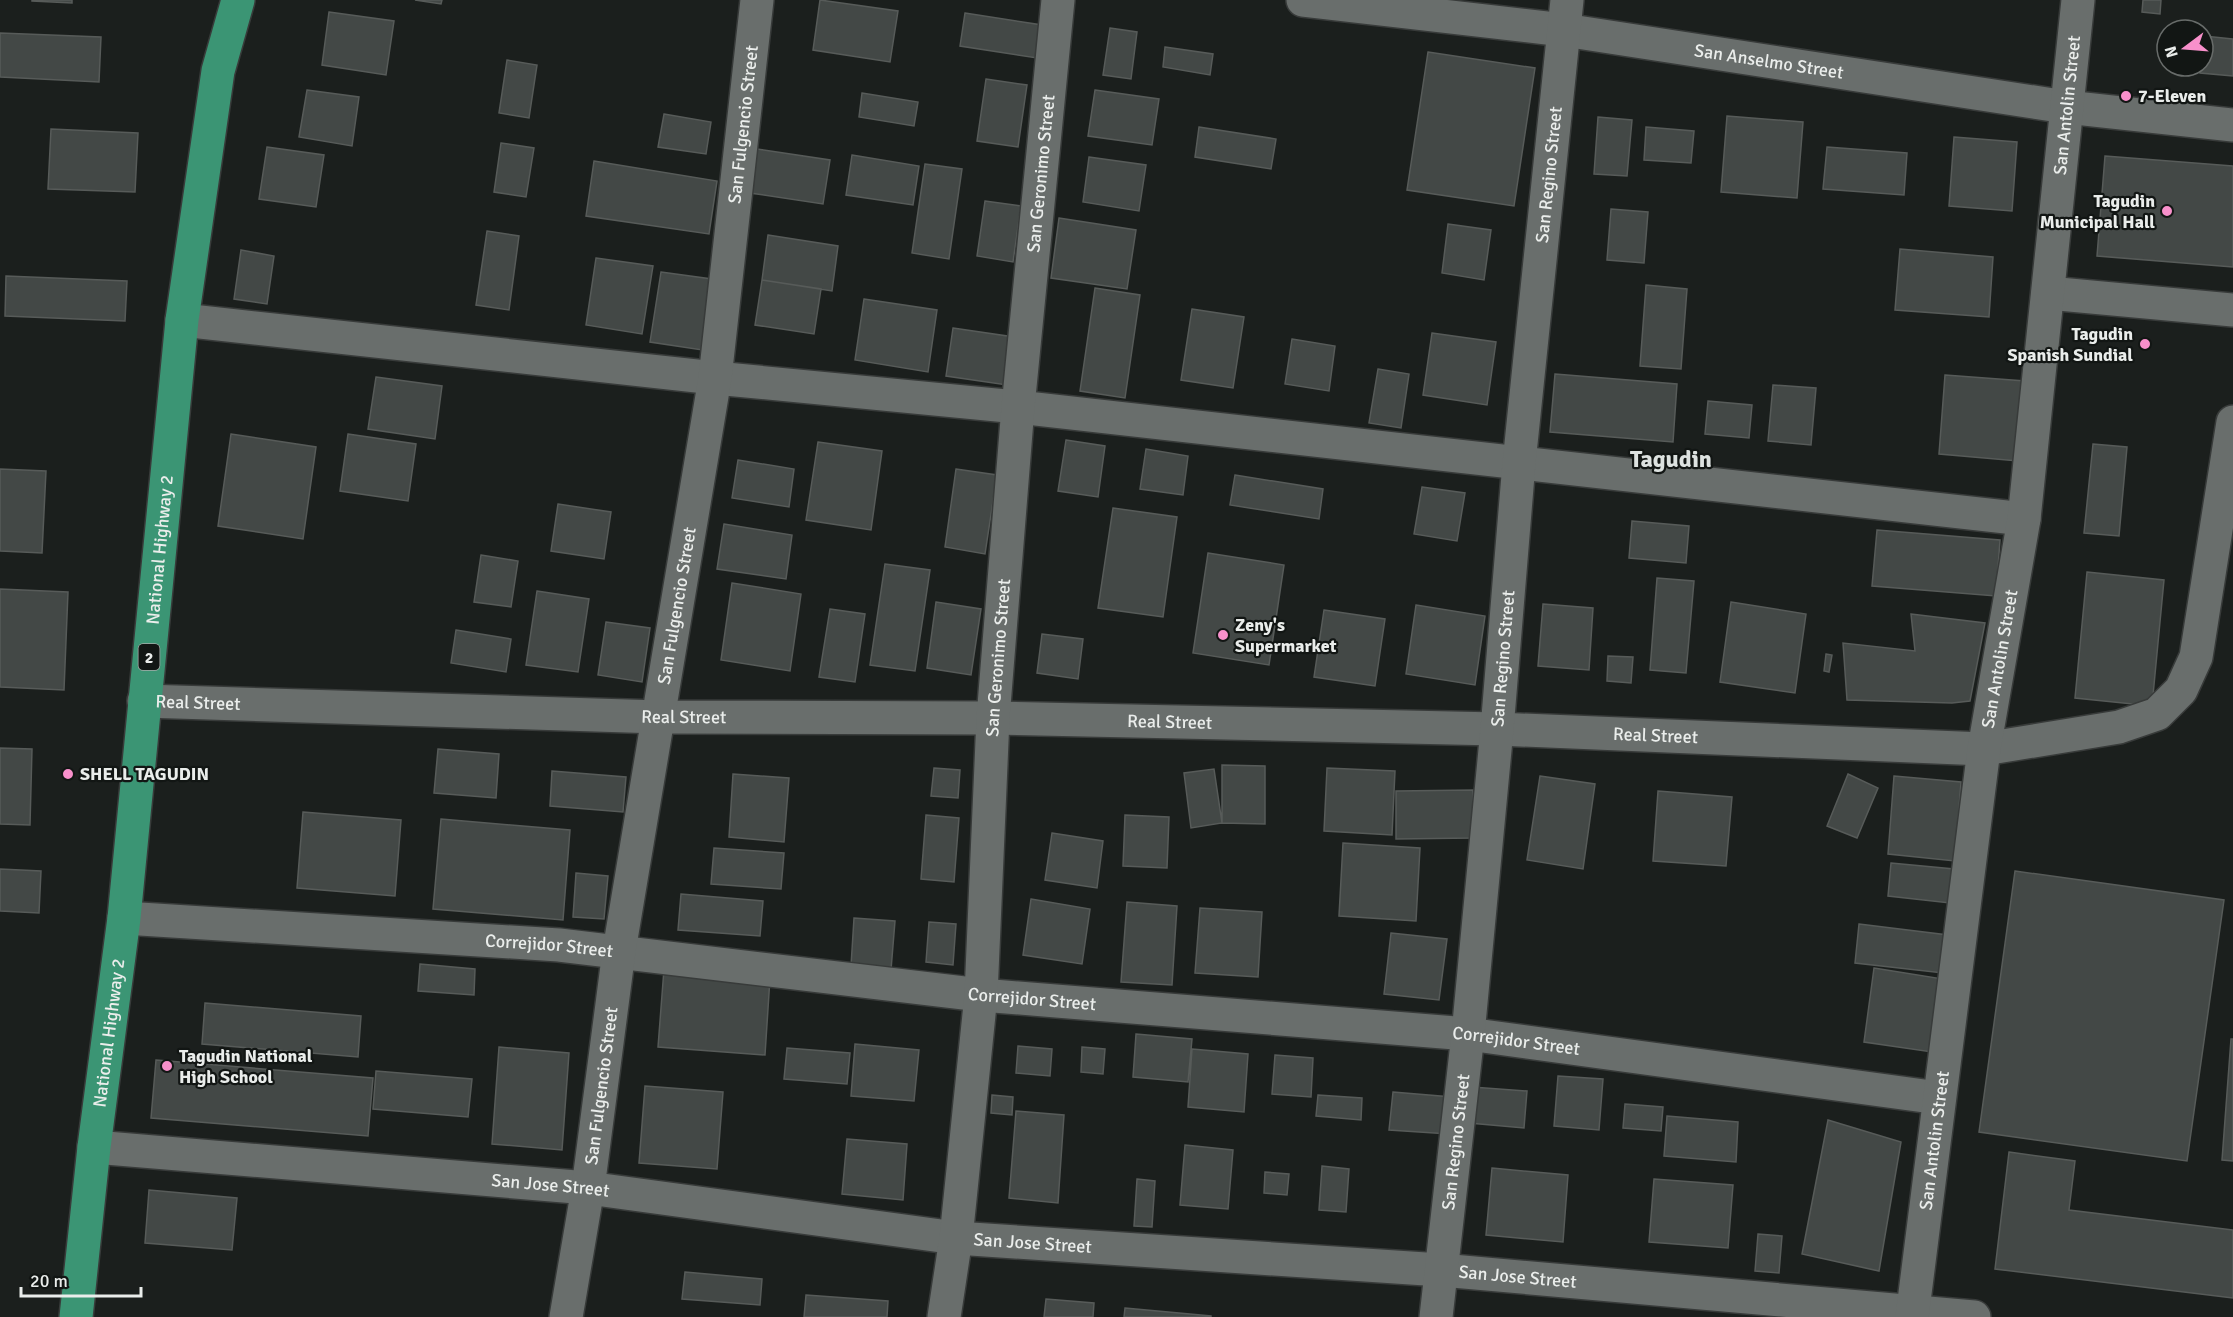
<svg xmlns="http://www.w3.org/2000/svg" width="2233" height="1317" font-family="Signika,sans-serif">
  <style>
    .building { fill: #434846; stroke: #575b59; stroke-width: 1.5 }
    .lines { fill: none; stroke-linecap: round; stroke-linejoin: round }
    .minor-casing { stroke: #383b3a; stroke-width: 36 }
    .highway-casing { stroke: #383b3a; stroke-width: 36 }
    .minor { stroke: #696e6c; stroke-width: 33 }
    .highway { stroke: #3b9574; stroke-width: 33 }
    .poi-dot { fill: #f890cb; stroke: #121614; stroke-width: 2 }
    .labels { text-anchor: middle; stroke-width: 4.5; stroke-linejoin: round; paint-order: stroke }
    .shield { fill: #121614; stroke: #a9acaa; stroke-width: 1.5 }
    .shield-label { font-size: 16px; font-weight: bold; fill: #eaedeb }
    .street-label { font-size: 18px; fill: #eaedeb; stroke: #121614 }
    .poi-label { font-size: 18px; font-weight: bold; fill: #eaedeb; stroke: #121614; text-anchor: start }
    .district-label { font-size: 24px; font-weight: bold; fill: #dde2e0; stroke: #121614 }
  </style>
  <rect width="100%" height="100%" fill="#1b1f1d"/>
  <path class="building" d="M32 0H72V3L32 1Z
    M415 0H442L441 4Z
    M820 0 898 11 890 62 813 50Z
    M2143 0H2161L2160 14 2142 12Z
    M329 12 394 21 386 75 322 65Z
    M965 13 1042 25 1037 58 960 46Z
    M1110 28 1137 32 1131 79 1103 75Z
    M0 33 101 37 99 82 0 77Z
    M2204 36 2233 39V76L2200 73 2201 66H2203Z
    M1165 47 1213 54 1210 75 1163 67Z
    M1428 52 1535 68 1514 206 1407 190Z
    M507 60 537 65 529 118 499 113Z
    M986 79 1027 85 1018 147 977 141Z
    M307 90 359 97 352 146 299 137Z
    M1095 90 1159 99 1152 145 1088 136Z
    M862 93 918 102 914 126 859 117Z
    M664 114 711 122 706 154 658 147Z
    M1727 116 1803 122 1797 198 1721 192Z
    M1598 117 1632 120 1627 176 1594 174Z
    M1199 127 1276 139 1271 169 1195 157Z
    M1646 127 1694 131 1691 163 1644 160Z
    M51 129 138 133 135 192 48 189Z
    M1954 137 2017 142 2012 211 1949 206Z
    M501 143 534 148 526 197 494 192Z
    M267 147 324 155 316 207 259 199Z
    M1827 147 1907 153 1904 195 1823 189Z
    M757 149 830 160 823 204 750 193Z
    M852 155 919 166 913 205 846 195Z
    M2105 156 2233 166V267L2097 256Z
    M1089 157 1146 165 1139 211 1083 202Z
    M594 161 717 181 709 234 586 216Z
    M925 164 962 169 949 259 912 253Z
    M985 201 1021 206 1013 262 977 256Z
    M1611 209 1648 212 1644 263 1607 260Z
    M1059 218 1136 230 1127 289 1051 278Z
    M1448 224 1491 230 1484 280 1442 273Z
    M487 231 519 236 509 310 476 305Z
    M768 235 838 246 832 291 762 280Z
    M1900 249 1993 257 1989 317 1895 310Z
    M241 250 274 256 267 304 234 299Z
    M596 258 653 266 642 334 586 325Z
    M661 272 719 280 709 351 650 342Z
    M6 276 127 281 125 321 5 316Z
    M762 280 821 289 814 334 755 325Z
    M1646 285 1687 289 1681 369 1640 366Z
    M1095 288 1140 295 1125 398 1080 391Z
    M864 299 937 310 928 372 855 360Z
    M1192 309 1244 317 1233 388 1181 380Z
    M953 328 1014 337 1007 385 946 376Z
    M1432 333 1496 342 1487 405 1423 395Z
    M1292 339 1335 346 1329 391 1285 384Z
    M1378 369 1409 374 1401 428 1369 423Z
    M1555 374 1677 384 1673 442 1550 432Z
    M1945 375 2025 381 2018 461 1939 454Z
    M376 377 442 386 435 439 368 429Z
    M1773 385 1816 388 1811 445 1768 441Z
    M1708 401 1752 405 1749 438 1705 434Z
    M231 434 316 447 303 539 218 526Z
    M348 434 416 444 408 501 340 491Z
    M1066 440 1105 446 1098 497 1058 491Z
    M818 442 882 451 871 530 806 520Z
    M2093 444 2127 447 2119 536 2084 533Z
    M1146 449 1188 456 1183 495 1140 489Z
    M738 460 794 469 789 507 732 498Z
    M0 469 46 471 42 553 0 551Z
    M956 469 997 475 985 554 945 547Z
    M1235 475 1323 489 1319 519 1230 505Z
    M1422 487 1465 493 1457 541 1414 534Z
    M558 504 611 512 604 559 551 551Z
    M1113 508 1177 517 1163 617 1098 608Z
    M1632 521 1689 526 1686 563 1629 558Z
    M724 524 792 535 786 579 717 569Z
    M1877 530 2000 540 1996 596 1872 586Z
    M1208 553 1284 565 1269 665 1193 653Z
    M481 555 518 561 511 607 474 602Z
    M885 564 930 570 915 671 870 665Z
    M2087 572 2164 580 2152 706 2075 698Z
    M1657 578 1694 581 1686 673 1650 670Z
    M732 583 801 594 790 671 721 660Z
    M0 589 68 592 64 690 0 687Z
    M537 591 589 599 578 672 526 665Z
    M936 602 981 609 971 675 927 668Z
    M1731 602 1806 614 1795 693 1720 682Z
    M1543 604 1593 608 1589 670 1538 666Z
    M1416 605 1485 616 1475 685 1406 674Z
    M830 609 865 614 855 682 819 677Z
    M1324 610 1385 619 1375 686 1314 677Z
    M1911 614 1985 623 1970 701 1952 703 1847 700 1843 643 1915 651Z
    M606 622 650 628 642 682 598 675Z
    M456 630 511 639 506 672 451 663Z
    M1042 634 1083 639 1078 679 1037 673Z
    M1826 654 1832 655 1829 672 1824 671Z
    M1608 656 1633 657 1631 683 1607 681Z
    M0 748 32 749 30 825 0 824Z
    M438 749 499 754 496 798 434 793Z
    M1222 765 1265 766V824L1222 823Z
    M934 768 960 770 958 798 931 796Z
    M1327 768 1395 771 1392 835 1324 831Z
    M1214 769 1222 823 1191 828 1184 773Z
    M552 771 626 777 623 812 550 806Z
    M733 774 789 778 784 842 729 837Z
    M1848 774 1878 788 1857 838 1827 826Z
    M1540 776 1595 784 1583 869 1527 860Z
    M1894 776 1961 782 1955 861 1888 854Z
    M1473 790V838L1396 839V791Z
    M1658 791 1732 797 1726 866 1653 861Z
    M303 812 401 820 395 896 297 888Z
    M926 815 959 818 954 882 921 879Z
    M1125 815 1169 817 1167 868 1123 866Z
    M441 819 570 830 563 920 433 909Z
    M1052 833 1103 841 1097 888 1045 880Z
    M1343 843 1420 848 1416 921 1339 916Z
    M714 848 784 853 781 889 711 884Z
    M1891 863 1954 869 1950 903 1888 896Z
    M0 869 41 871 39 913 0 911Z
    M2015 871 2224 900 2187 1161 1979 1132Z
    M576 873 608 876 604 919 573 917Z
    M681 894 763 901 760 936 678 930Z
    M1031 899 1090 909 1082 964 1023 955Z
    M1127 902 1177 906 1172 985 1121 982Z
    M1200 908 1262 912 1258 977 1195 973Z
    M854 918 895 921 891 970 851 966Z
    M929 922 956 924 953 965 926 962Z
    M1859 924 1948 935 1943 973 1855 963Z
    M1391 933 1447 939 1439 1000 1384 994Z
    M420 964 475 969 474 995 418 991Z
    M1874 968 1943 979 1932 1052 1864 1042Z
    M664 969 770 978 765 1055 658 1047Z
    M205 1003 361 1016 358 1057 202 1044Z
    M1136 1034 1192 1039 1188 1082 1133 1077Z
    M2231 1039H2233V1161L2222 1160Z
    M855 1044 919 1050 914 1101 851 1096Z
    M1018 1046 1052 1049 1050 1076 1016 1073Z
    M499 1047 569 1053 562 1150 492 1144Z
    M1082 1047 1105 1049 1103 1074 1081 1072Z
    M787 1048 850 1053 847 1084 784 1079Z
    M1192 1049 1248 1054 1244 1112 1188 1107Z
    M1275 1055 1313 1058 1311 1097 1272 1094Z
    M156 1060 373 1078 368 1136 151 1118Z
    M376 1071 472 1079 468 1117 373 1109Z
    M1558 1076 1603 1079 1599 1130 1554 1126Z
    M645 1086 723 1092 717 1169 639 1163Z
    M1472 1087 1527 1091 1524 1128 1469 1123Z
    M1393 1092 1452 1097 1449 1134 1389 1130Z
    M992 1095 1013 1097 1012 1115 991 1113Z
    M1318 1095 1362 1098 1361 1120 1316 1116Z
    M1625 1104 1663 1107 1661 1131 1623 1128Z
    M1016 1111 1064 1115 1058 1203 1009 1198Z
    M1667 1116 1738 1122 1736 1162 1664 1156Z
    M1828 1120 1901 1142 1879 1271 1802 1254Z
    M847 1139 907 1144 903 1200 842 1194Z
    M1185 1145 1233 1150 1228 1209 1180 1205Z
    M2009 1152 2075 1161 2069 1210 2233 1230V1298L1995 1269Z
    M1322 1166 1349 1169 1346 1212 1319 1210Z
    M1492 1168 1568 1175 1563 1242 1486 1235Z
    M1265 1172 1289 1174 1287 1195 1264 1193Z
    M1137 1179 1155 1181 1152 1227 1134 1226Z
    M1654 1179 1733 1185 1728 1248 1649 1242Z
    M149 1190 237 1198 232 1250 145 1243Z
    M1758 1234 1782 1236 1779 1273 1755 1271Z
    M685 1272 762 1279 760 1305 682 1299Z
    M806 1295 888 1301 887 1317H804Z
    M1046 1299 1094 1303 1093 1317H1044Z
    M1125 1308 1211 1316V1317H1124Z"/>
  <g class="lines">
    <g class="minor-casing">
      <g id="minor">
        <path id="s1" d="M1303 0 1564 30 2066 107 2233 125"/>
        <path d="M2048 293 2233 310"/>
        <path d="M182 320 715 378 1018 407 2024 519"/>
        <path id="s2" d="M144 701 659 717 993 718 1497 729 1984 749 2119 727 2157 714 2181 690 2196 657 2233 422"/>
        <path id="s3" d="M124 918 559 945 981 995 1468 1034 1939 1098"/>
        <path id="s4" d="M94 1147 588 1188 956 1238 1441 1270 1974 1317"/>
        <path id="s5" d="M566 1317 588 1188 619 951 715 378 757 0"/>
        <path id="s6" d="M944 1317 956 1238 981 995 993 718 1018 407 1058 0"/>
        <path id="s7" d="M1436 1317 1468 1034 1497 729 1519 463 1567 0"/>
        <path id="s8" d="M1912 1317 1984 749 2024 519 2078 0"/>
      </g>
    </g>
    <g class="highway-casing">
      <g id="highway">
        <path id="s9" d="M76 1317 94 1147 124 918 182 320 218 71 238 0"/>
      </g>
    </g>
    <use href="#minor" class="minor"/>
    <use href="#highway" class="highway"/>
  </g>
  <g class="poi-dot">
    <circle cx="2126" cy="96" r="6"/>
    <circle cx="2167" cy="211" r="6"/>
    <circle cx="2145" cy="344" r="6"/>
    <circle cx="1223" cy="635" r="6"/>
    <circle cx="68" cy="774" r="6"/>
    <circle cx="167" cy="1066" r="6"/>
  </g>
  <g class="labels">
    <rect class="shield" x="138.5" y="644" width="21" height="26" rx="4.5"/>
    <g class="shield-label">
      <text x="149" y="663">2</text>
    </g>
    <g class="street-label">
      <text dy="6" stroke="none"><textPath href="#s1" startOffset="470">San Anselmo Street</textPath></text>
      <text dy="6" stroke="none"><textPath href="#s8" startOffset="1222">San Antolin Street</textPath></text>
      <text dy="6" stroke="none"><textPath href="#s5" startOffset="1206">San Fulgencio Street</textPath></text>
      <text dy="6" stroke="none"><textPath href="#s6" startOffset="1148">San Geronimo Street</textPath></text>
      <text dy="6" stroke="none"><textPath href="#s7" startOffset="1148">San Regino Street</textPath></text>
      <text dy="6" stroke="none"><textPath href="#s9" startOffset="772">National Highway 2</textPath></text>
      <text dy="6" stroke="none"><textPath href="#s5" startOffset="720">San Fulgencio Street</textPath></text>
      <text dy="6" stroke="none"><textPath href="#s6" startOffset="662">San Geronimo Street</textPath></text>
      <text dy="6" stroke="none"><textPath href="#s7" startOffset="662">San Regino Street</textPath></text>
      <text dy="6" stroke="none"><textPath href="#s8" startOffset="664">San Antolin Street</textPath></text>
      <text dy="6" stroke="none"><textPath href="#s2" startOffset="54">Real Street</textPath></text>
      <text dy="6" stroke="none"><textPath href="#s2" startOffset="540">Real Street</textPath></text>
      <text dy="6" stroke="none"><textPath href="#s2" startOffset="1026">Real Street</textPath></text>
      <text dy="6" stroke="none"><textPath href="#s2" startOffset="1512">Real Street</textPath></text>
      <text dy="6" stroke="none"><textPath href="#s3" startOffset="426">Correjidor Street</textPath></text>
      <text dy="6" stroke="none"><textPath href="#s3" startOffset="912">Correjidor Street</textPath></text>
      <text dy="6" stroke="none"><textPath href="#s9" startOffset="286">National Highway 2</textPath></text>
      <text dy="6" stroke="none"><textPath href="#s3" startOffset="1398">Correjidor Street</textPath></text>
      <text dy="6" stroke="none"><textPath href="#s5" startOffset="234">San Fulgencio Street</textPath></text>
      <text dy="6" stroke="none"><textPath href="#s8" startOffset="178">San Antolin Street</textPath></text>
      <text dy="6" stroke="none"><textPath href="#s7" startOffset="176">San Regino Street</textPath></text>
      <text dy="6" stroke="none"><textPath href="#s4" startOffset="458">San Jose Street</textPath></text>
      <text dy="6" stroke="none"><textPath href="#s4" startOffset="944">San Jose Street</textPath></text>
      <text dy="6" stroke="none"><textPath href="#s4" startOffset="1430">San Jose Street</textPath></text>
    </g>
    <g class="poi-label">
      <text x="2138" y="102">7-Eleven</text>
      <text x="2155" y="207" text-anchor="end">Tagudin<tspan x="2155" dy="21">Municipal Hall</tspan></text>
      <text x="2133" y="340" text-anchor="end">Tagudin<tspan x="2133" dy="21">Spanish Sundial</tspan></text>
      <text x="1235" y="631">Zeny's<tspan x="1235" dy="21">Supermarket</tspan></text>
      <text x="80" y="780">SHELL TAGUDIN</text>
      <text x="179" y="1062">Tagudin National<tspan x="179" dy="21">High School</tspan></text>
    </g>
    <g class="district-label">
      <text x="1671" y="467">Tagudin</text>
    </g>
  </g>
  <g transform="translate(2185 48) rotate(254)"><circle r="28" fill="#121614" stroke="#686c6a" stroke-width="1.5"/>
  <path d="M0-4.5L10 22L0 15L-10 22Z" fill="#f890cb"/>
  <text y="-9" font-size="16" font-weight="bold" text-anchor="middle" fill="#eaedeb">N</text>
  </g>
  <path d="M21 1287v9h120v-9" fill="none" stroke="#eaedeb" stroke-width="3"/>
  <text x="30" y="1287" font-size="18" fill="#eaedeb" stroke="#121614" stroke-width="4.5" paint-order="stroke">20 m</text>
</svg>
